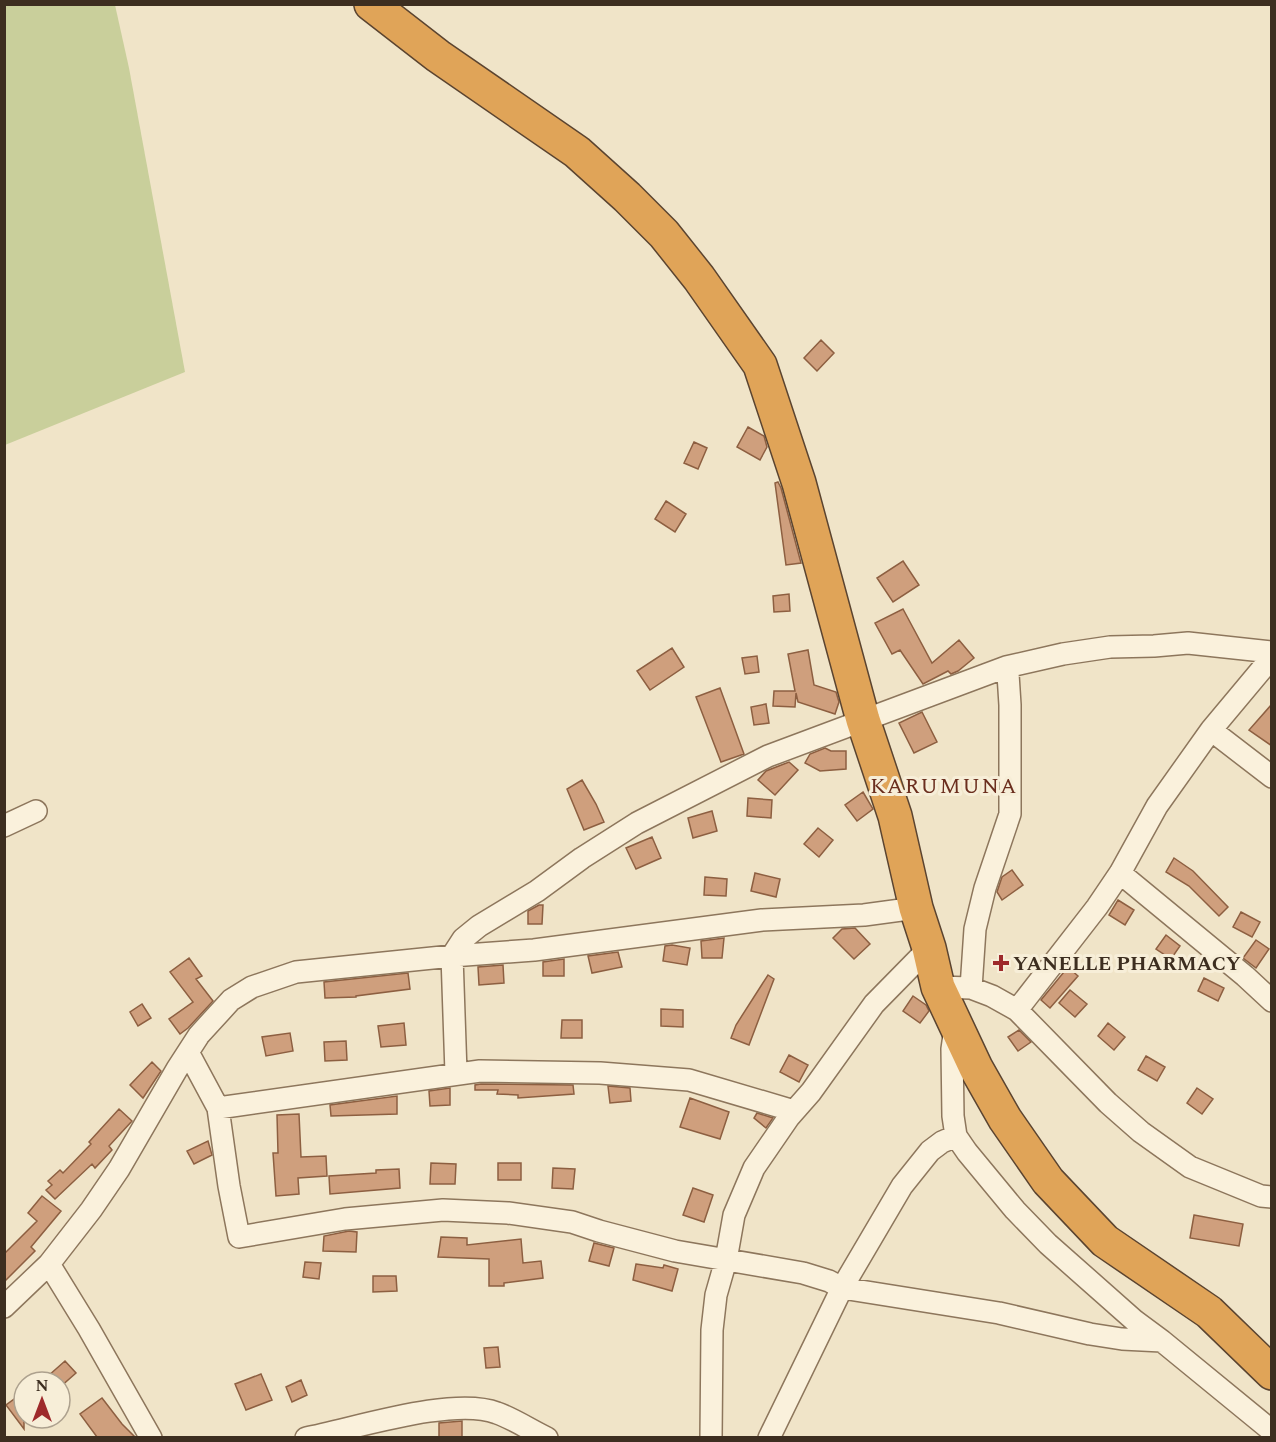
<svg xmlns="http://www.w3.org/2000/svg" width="1276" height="1442" font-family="Spectral,serif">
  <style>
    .green { fill: #c9cf9b }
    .building { fill: #cf9f7d; stroke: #8d5f41; stroke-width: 1.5 }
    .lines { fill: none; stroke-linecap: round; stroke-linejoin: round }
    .street-casing { stroke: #8d765c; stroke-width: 24 }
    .highway-casing { stroke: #5b4430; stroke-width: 36 }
    .street { stroke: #faf1dc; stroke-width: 21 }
    .highway { stroke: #e0a458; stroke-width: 33 }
    .poi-dot { fill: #9e2a2b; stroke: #f7eed8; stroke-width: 2 }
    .labels { text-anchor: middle; stroke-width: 6; stroke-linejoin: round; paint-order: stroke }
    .poi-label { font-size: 20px; font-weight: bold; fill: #3d2e20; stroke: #f7eed8; text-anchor: start }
    .quarter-label { font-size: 22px; letter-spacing: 1.5px; fill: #6b2e1e; stroke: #f7eed8 }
  </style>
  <rect width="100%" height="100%" fill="#f0e4c8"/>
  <path class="green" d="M5 4 115 5 129 68 185 372 5 445Z"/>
  <path class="building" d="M821 340 834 353 817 371 804 358Z
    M748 427 764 436 767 447 760 460 737 447Z
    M694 442 707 448 698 469 684 463Z
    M778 482 781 488 801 563 786 565 775 483Z
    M666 501 686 514 675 532 655 519Z
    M903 561 919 585 893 602 877 578Z
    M789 594 790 611 774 612 773 596Z
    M903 609 932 663 959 640 974 658 958 671 951 674 948 671 923 684 900 650 892 654 875 623Z
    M672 648 684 667 650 690 637 671Z
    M808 650 814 685 836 692 839 702 835 714 798 702 796 693 795 707 773 706 774 691H795L788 654Z
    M757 656 759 672 745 674 742 658Z
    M720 688 744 754 721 762 696 697Z
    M766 704 769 723 754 725 751 707Z
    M1272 704V746L1249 730Z
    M922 712 937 742 914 753 899 723Z
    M825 748 831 751H846V769L820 771 805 763 810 754Z
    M789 762 798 770 775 795 758 780 766 771Z
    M582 780 596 804 604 822 584 830 567 789Z
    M863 792 873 809 857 821 845 805Z
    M748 798 772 800 771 818 747 816Z
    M712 811 717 831 693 838 688 818Z
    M818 828 833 840 819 857 804 844Z
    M652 837 661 858 636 869 626 848Z
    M1174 858 1193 871 1228 907 1219 916 1189 886 1166 872Z
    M1012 870 1023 885 1002 900 997 892 1002 877Z
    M755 873 780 879 776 897 751 891Z
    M705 877 727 879 726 896 704 895Z
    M1118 900 1134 910 1125 925 1109 915Z
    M539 905H543L542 924H528V911Z
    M1241 912 1260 922 1252 937 1233 927Z
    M855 928 870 944 854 959 833 938 842 929Z
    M1166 935 1180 946 1171 959 1156 949Z
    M724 938 722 958H702L701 941Z
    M1256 940 1269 949 1256 968 1243 958Z
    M672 945 690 948 687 965 663 961 665 946Z
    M618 952 622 967 592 973 588 956Z
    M189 958 202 976 196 979 213 1001 188 1028 180 1034 169 1019 193 1002 170 972Z
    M564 959V976H543V962Z
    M503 965 504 983 479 985 478 967Z
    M1068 967 1078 976 1050 1008 1041 1000Z
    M408 973 410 989 356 996V997L325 998 324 982Z
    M768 975 774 979 749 1045 731 1038 736 1025Z
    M1204 978 1224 988 1218 1001 1198 991Z
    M1070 990 1087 1004 1075 1017 1059 1003Z
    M913 996 926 1005 929 1011 920 1023 903 1011Z
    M142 1004 151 1018 138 1026 130 1012Z
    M661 1009 683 1010V1027L661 1026Z
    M562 1020H582V1038H561Z
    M404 1023 406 1045 381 1047 378 1026Z
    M1108 1023 1125 1037 1114 1050 1098 1036Z
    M1019 1030 1031 1042 1018 1051 1008 1037Z
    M290 1033 293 1051 266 1056 262 1037Z
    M346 1041 347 1060 325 1061 324 1042Z
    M789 1055 808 1065 799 1082 780 1072Z
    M1146 1056 1165 1067 1157 1081 1138 1070Z
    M152 1062 161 1071 143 1098 130 1085Z
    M481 1084 573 1085 574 1094 518 1098V1095L497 1094 498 1090H475V1085Z
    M608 1086 630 1088 631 1101 610 1103Z
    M450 1088V1105L430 1106 429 1091Z
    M1197 1088 1213 1099 1202 1114 1187 1103Z
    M397 1096V1114L331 1116 330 1105Z
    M690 1098 729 1112 720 1139 680 1127Z
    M119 1109 132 1121 109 1146 112 1150 95 1168 92 1164 55 1199 46 1190 52 1185 48 1181 60 1170 63 1173 91 1144 89 1142Z
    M757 1113 773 1118 766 1128 754 1118Z
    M299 1114 301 1157 326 1156 327 1176 298 1178 299 1194 276 1196 273 1153H278L277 1115Z
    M208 1141 212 1155 194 1164 187 1151Z
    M431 1163 456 1164 455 1184H430Z
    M498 1163H521V1180H498Z
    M553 1168 575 1169 573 1189 552 1188Z
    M399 1169 400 1188 330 1194 329 1176 376 1173V1170Z
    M693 1188 713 1195 704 1222 683 1215Z
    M42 1196 61 1211 31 1247 35 1251 4 1282V1254L37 1221 28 1213Z
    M1194 1215 1243 1224 1239 1246 1190 1238Z
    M349 1231 357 1232 356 1252 323 1251 324 1236Z
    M441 1237 467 1238V1245L521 1239 523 1263 541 1261 543 1278 504 1283V1286H489V1259L438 1257Z
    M594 1243 614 1248 609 1266 589 1261Z
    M305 1262 321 1263 319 1279 303 1277Z
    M636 1264 663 1268 664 1265 678 1269 672 1291 633 1280Z
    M373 1276H396L397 1291 373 1292Z
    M498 1347 500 1367 486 1368 484 1348Z
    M65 1361 76 1373 60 1387V1382H53L48 1376Z
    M261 1374 272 1400 246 1410 235 1384Z
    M301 1380 307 1395 292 1402 286 1387Z
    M24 1392V1429L6 1405Z
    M102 1398 122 1424 135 1437H97L80 1414Z
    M462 1421V1437H439V1423Z"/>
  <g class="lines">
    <g class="street-casing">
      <path id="street" d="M1211 730 1272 657
        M4 826 36 811
        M1120 873 1245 976 1272 1001
        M938 987 971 988 992 996 1017 1010 1108 1103 1141 1132 1190 1167 1261 1196 1272 1197
        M971 988 975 929 985 888 1010 814V705L1008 674 1006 667
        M1017 1010 1097 907 1120 873 1157 806 1211 730 1272 777
        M955 1028 952 1049 953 1116 956 1136 967 1152 1015 1210 1048 1244 1135 1321 1162 1341 1272 1431
        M189 1054 218 1108 229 1186 239 1237 345 1219 443 1210 508 1213 572 1222 599 1231 675 1251 803 1273 829 1281 842 1288 999 1313 1090 1334 1122 1339 1162 1341
        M456 1073 452 956 463 939 479 926 537 891 582 858 637 823 768 756 1006 667 1063 654 1110 647 1154 646 1188 643 1272 652
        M218 1108 480 1071 600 1073 689 1080 794 1111
        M49 1264 89 1329 151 1438
        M4 1307 49 1264 91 1210 119 1169 177 1069 199 1035 231 1000 252 987 296 972 452 956 534 950 762 920 864 915 916 908
        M306 1438C354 1429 453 1396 497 1413 514 1419 530 1430 547 1438
        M711 1438 712 1330 716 1295 726 1260 734 1215 754 1168 789 1117 811 1092 874 1004 929 948
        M769 1438 842 1288 902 1186 930 1151 942 1142 956 1136"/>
    </g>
    <g class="highway-casing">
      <path id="highway" d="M371 4 438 56 577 152 627 197 664 234 699 278 760 365 799 483 863 720 895 816 916 908 929 948 938 987 976 1068 1005 1119 1048 1181 1105 1241 1209 1312 1272 1373"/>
    </g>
    <use href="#street" class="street"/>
    <use href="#highway" class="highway"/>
  </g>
  <path class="poi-dot" d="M998 954h6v6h6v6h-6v6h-6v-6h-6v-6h6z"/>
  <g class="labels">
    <g class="poi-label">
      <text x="1013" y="970">YANELLE PHARMACY</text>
    </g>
    <g class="quarter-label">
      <text x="944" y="793">KARUMUNA</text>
    </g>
  </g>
  <rect width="1276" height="1442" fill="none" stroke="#3d2e20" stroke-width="12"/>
  <g transform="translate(42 1400)"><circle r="28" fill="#f7eed8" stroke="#ada18e" stroke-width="1.5"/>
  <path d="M0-4.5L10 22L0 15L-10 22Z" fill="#9e2a2b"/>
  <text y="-9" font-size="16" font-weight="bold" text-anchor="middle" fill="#3d2e20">N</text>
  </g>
</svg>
